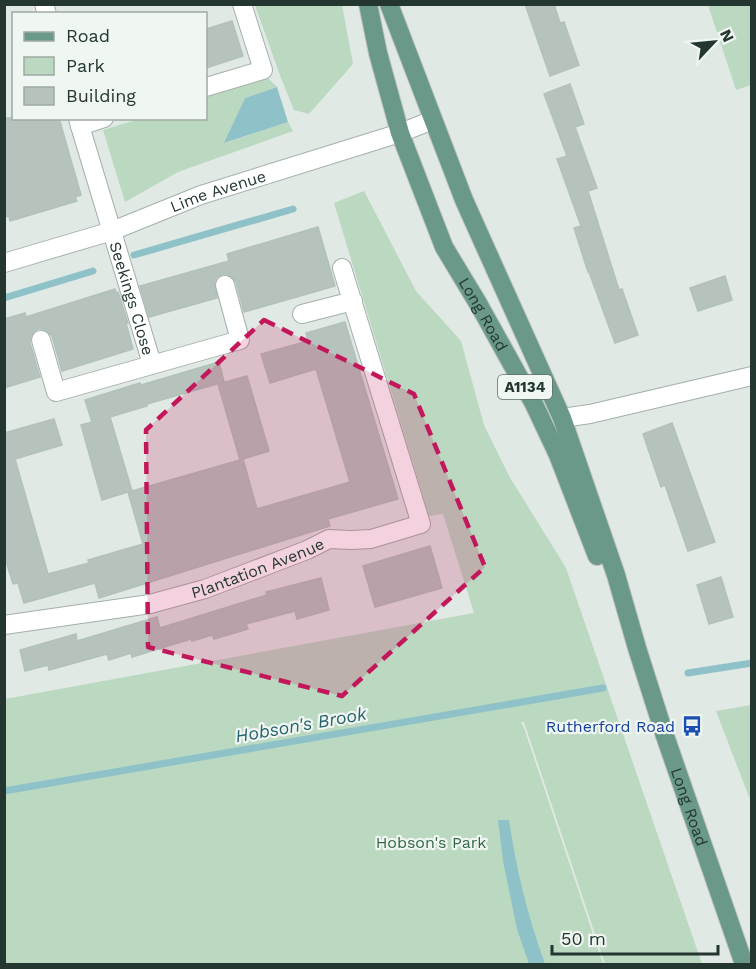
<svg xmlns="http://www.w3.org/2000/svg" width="756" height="969" font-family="'Work Sans',sans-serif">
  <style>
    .green { fill: #bbd8c1 }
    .water { fill: #8ec2c8 }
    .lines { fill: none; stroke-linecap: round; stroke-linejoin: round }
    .stream { stroke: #8ec2c8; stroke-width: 7 }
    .building { fill: #b6c3bd; stroke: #b3c1bb; stroke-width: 1.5 }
    .street-casing { stroke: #a4b0aa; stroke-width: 20 }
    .primary-casing { stroke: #bdc3c1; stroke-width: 20 }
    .street { stroke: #fff; stroke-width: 18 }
    .primary { stroke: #6a998a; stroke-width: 18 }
    .marked { fill: #c2185b; fill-opacity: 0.2; stroke: #c2185b; stroke-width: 4.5; stroke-dasharray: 12 8; stroke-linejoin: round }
    .labels { text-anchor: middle; stroke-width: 4.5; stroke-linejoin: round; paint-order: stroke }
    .shield { fill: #f0f6f2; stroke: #60706a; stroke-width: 1.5 }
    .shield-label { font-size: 15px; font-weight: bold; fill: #233730 }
    .street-label { font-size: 16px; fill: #233730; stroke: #f0f6f2 }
    .transit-label { font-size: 16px; fill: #164399; stroke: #f0f6f2; text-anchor: end }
    .park-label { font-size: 16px; fill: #326844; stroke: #f0f6f2 }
    .water-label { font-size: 18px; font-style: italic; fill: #25646b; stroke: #f0f6f2 }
  </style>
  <rect width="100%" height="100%" fill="#e0e9e4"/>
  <path class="green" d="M255 5H342L353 64 309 114 294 110 281 78Z
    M708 5H751V85L736 90Z
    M268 78 277 87 245 98 225 143 288 122 293 131 178 172 125 202 103 130 139 119 206 118V97Z
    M364 191 416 291 461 341 484 425 509 476 566 568 702 964H605L524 722H521L524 728 603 964H5V699L474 613 443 514 429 516 334 203Z
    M751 705H752L751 802 716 711Z"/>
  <path class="water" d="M277 87 288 122 224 143 245 98Z
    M498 820H509C516 869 528 917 545 964H529L517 929 503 861Z"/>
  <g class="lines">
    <path class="stream" d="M134 255 293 209
      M4 298 93 271
      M688 673 752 663
      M4 791 603 688"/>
  </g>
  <path class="building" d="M525 4H554L560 23 564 22 579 65 550 76Z
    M232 21 243 56 206 68V29Z
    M570 84 584 124 575 127 597 188 588 191 619 290 622 289 638 335 615 343 589 272H588L574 228 581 226 557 159 567 156 544 94Z
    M4 118H59L81 195 75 197 77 201 10 221 9 216 4 217Z
    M318 227 335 286 244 312 236 282 232 277 227 274H223L217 277 214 283 217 298 149 317 140 286 229 261 227 254Z
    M725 276 732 300 698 311 690 288Z
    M115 289 116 293 118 292 128 323H126L133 349 62 371 52 336 48 332 43 329H38L33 333 30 338V343L40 377 4 388V319L25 313 26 317Z
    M345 322 398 499 328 519 330 526 99 598 95 583 24 603 18 583 13 584 4 555V433L54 419 62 445 15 459 48 574 89 563 88 560 143 544 128 492 102 500 81 425 92 422 85 400 140 383 141 385 219 362 224 382 147 404V406L110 417 132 491 240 460 218 384 247 376 269 451 243 459 257 509 350 482 316 369 270 383 261 354 308 341 306 333Z
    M672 423 715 542 688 551 665 485 661 487 643 434Z
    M430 546 442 588 375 607 363 566Z
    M721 577 733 617 709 624 697 585Z
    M321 578 329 610 297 619 295 611 246 624 248 629 214 639 212 635 192 641 191 639 132 657 131 653 109 660 107 654 49 670 48 665 25 671 20 650 76 634 77 641 157 617 160 628 267 595 266 592Z"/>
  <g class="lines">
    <g class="street-casing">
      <g id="street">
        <path d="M44 4 47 14"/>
        <path d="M206 87 263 70 242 4"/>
        <path d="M78 118 80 126 104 118"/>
        <path id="s1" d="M80 126 152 364"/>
        <path id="s2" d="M4 263 112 231 201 195 400 133 433 120"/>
        <path d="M302 314 353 301"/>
        <path d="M41 340 56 392 240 340 225 285"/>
        <path d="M562 418 590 414 752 376"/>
        <path id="s3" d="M4 625 150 604 205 589 307 550 329 539 351 540 371 539 421 524 342 268"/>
      </g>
    </g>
    <g class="primary-casing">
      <g id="primary">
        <path id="s4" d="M368 4 378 53 400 133 444 247 479 305 534 404 558 455 597 556"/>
        <path id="s5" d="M389 4 464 200 562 418 616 575 637 648 664 733 744 964"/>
      </g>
    </g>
    <use href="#street" class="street"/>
    <use href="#primary" class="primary"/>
  </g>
  <path class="marked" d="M264 320 414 394 485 567 342 696 148 647 146 430Z"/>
  <defs>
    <g id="bus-bare" transform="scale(1.62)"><path d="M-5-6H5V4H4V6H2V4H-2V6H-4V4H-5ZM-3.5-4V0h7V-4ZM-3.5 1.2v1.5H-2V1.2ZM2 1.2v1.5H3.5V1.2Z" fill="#1a4fb4" stroke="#f0f6f2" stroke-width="2.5" paint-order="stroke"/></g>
  </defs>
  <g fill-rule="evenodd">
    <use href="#bus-bare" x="692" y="726"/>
  </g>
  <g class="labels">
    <rect class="shield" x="498" y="375" width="54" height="24" rx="4.5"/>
    <g class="shield-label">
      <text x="525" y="392">A1134</text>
    </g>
    <g class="street-label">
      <text dy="6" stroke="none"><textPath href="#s2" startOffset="226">Lime Avenue</textPath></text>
      <text dy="6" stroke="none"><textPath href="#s1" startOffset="180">Seekings Close</textPath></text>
      <text dy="6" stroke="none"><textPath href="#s4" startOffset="333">Long Road</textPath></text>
      <text dy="6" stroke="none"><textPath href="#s3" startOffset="261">Plantation Avenue</textPath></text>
      <text dy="6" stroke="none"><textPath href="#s5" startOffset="858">Long Road</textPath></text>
    </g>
    <g class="transit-label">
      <text x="675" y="732">Rutherford Road</text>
    </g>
    <g class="park-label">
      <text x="431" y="848">Hobson's Park</text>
    </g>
    <g class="water-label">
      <text transform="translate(301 725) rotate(-10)" y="6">Hobson's Brook</text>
    </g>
  </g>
  <rect width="756" height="969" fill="none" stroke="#233730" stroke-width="12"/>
  <rect x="12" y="12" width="195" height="108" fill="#f0f6f2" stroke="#9eaaa4" stroke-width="1.5"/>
  <rect x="24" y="32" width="30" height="9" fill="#6a998a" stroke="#9eaaa4" stroke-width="1.5"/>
  <text x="66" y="42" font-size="18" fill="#233730">Road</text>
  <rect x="24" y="57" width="30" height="18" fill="#bbd8c1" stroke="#9eaaa4" stroke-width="1.5"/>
  <text x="66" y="72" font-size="18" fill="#233730">Park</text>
  <rect x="24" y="87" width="30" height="18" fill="#b6c3bd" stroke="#9eaaa4" stroke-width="1.5"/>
  <text x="66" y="102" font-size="18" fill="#233730">Building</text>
  <g transform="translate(714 42) rotate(64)" stroke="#f0f6f2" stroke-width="4.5" paint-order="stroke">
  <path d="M0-4.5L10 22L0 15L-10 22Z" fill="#233730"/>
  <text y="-9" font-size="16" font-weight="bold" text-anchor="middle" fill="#233730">N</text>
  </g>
  <path d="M552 945v9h166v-9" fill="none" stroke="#233730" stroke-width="3"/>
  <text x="561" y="945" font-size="18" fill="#233730" stroke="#f0f6f2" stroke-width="4.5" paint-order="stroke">50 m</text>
</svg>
